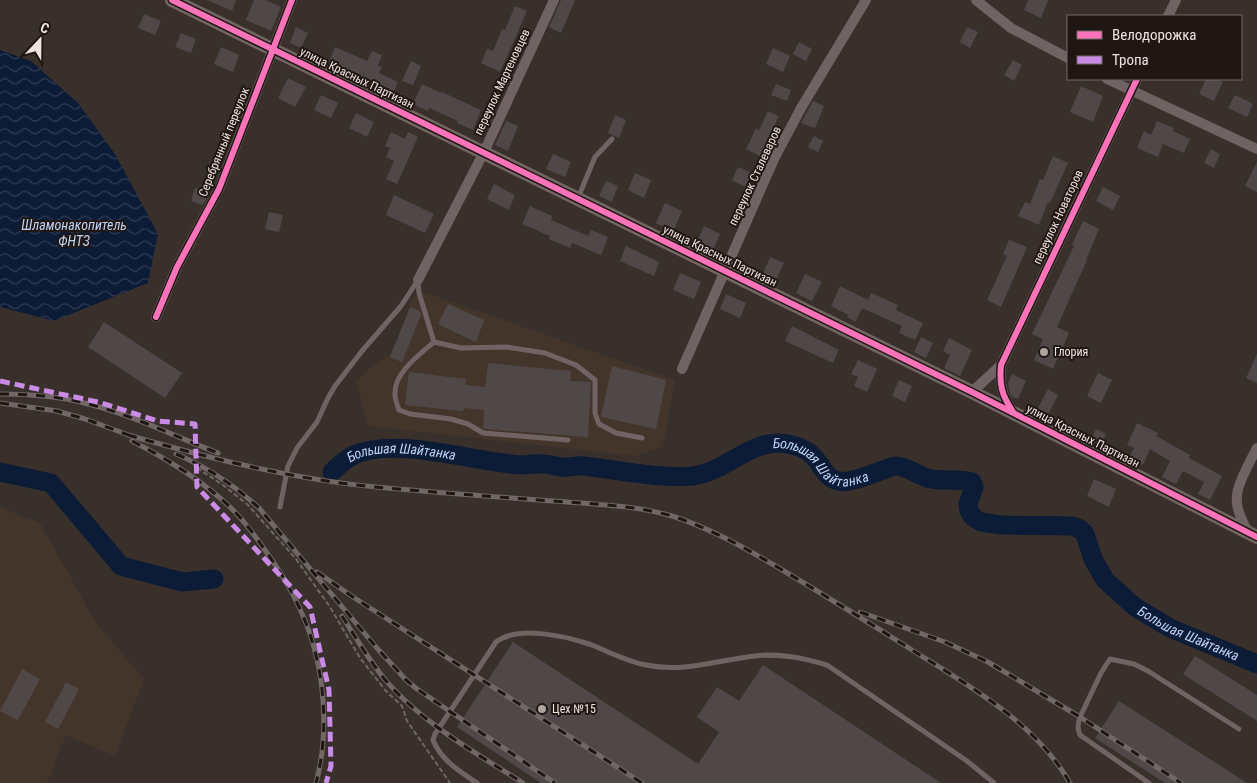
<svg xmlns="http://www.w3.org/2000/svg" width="1257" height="783" font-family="'Roboto Condensed',sans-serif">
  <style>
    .industrial { fill: #44352a }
    .water { fill: url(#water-waves) }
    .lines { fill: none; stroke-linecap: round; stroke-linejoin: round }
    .river { stroke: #0c1b36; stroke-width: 19 }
    .building { fill: #504848 }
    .path { stroke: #706665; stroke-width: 2; stroke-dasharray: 5 2.5; stroke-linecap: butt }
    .lane { stroke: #716364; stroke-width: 5 }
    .street { stroke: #716364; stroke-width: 10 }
    .secondary { stroke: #746565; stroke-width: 14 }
    .rail-casing { stroke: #716766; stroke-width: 5 }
    .rail { stroke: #201714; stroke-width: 3; stroke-dasharray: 9; stroke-linecap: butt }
    .quiet { stroke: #ca8be6; stroke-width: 5; stroke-dasharray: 10 5; stroke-linecap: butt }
    .cycleway-casing { stroke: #201714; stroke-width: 9 }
    .cycleway { stroke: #fb73b8; stroke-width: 6 }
    .poi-dot { fill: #afa4a0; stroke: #201714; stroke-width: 2 }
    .labels { text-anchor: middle; stroke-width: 4; stroke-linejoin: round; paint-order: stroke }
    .street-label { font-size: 12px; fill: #efe3de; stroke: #201714 }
    .poi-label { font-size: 12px; fill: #efe3de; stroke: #201714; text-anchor: start }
    .water-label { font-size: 14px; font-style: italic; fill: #bcd3f7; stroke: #201714 }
  </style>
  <defs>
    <pattern id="water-waves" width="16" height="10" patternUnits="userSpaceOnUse" patternTransform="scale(1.25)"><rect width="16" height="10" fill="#0c1b36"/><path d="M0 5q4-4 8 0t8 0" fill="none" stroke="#303c53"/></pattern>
  </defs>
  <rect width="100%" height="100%" fill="#39302c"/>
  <path class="industrial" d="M419 293H426L675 380 663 447 635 456 368 426 356 381 370 368 394 353 412 298Z
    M0 507 40 523 96 623 144 679 115 756 66 735 47 783H0Z"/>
  <path class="water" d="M0 50 31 61 78 103 115 154 158 234 148 283 54 321 0 307Z"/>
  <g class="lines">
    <g class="river">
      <path d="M0 472 51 483 121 566 182 582 214 579"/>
      <path id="s1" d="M332 472C339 465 347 458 356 454 398 437 475 462 521 465 528 465 536 463 543 464 550 464 556 467 562 467 570 468 577 465 584 466 618 470 660 479 693 476 724 472 747 444 777 443 788 443 804 447 812 455 822 464 824 477 838 481 849 484 875 473 886 469 889 468 893 466 896 466 907 466 917 475 927 478 942 482 957 478 972 482L974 487 968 504 969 511 973 517 981 522 1001 525 1072 526 1080 529 1085 534 1093 559 1105 580 1135 607 1170 628 1257 664"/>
    </g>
  </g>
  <path class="building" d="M207 0H236L232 11Z
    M254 0H266L281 7 271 31 246 20Z
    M561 0H575L561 33 549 27Z
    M1028 0H1048L1041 18 1024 10Z
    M515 6 527 11 500 72 481 63 487 49 493 51 502 29 505 30Z
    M144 14 161 21 155 35 138 28Z
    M296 27 308 33 301 48 290 43Z
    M967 27 978 32 970 48 960 42Z
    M181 33 196 39 191 53 175 47Z
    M799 42 812 49 806 61 793 54Z
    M221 47 239 55 233 72 214 64Z
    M335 47 367 61 372 51 382 55 378 66 382 67 379 73 398 82 393 93 329 62Z
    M773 48 790 56 783 72 766 64Z
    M1013 60 1022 65 1014 81 1004 75Z
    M411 61 421 66 413 85 402 81Z
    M288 78 306 87 295 107 278 98Z
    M1206 79H1215L1223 82 1214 101 1199 94Z
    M422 84 441 93 442 92 481 110 473 130 457 123 458 121 429 108 428 111 413 104Z
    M776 84 791 90 787 101 771 95Z
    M1081 86 1103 96 1093 122 1070 112Z
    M321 95 338 103 331 118 314 110Z
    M1235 95 1253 104 1247 117 1228 108Z
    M813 101 824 106 815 128 801 123Z
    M768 111 779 116 760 156 746 149 756 128 759 130Z
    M356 113 374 122 367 137 349 128Z
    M615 115 626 120 619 138 608 133Z
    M506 121 518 126 508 151 495 145Z
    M1157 121 1174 128 1173 131 1190 139 1184 153 1163 144 1158 157 1137 148 1144 131 1151 135Z
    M391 132 405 139 408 132 418 137 397 184 386 179 394 161 386 157 390 148 385 146Z
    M814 136 823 141 818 152 808 147Z
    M1211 149 1220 154 1214 168 1204 163Z
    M553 154 571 162 565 177 546 169Z
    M1053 156 1068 163 1050 203 1048 202 1039 225 1018 216 1025 202 1030 204 1040 179 1043 180Z
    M1257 162V192L1245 186Z
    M738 167 752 173 745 187 732 180Z
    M635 173 651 180 644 198 628 190Z
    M606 181 618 186 612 202 599 196Z
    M494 184 515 195 509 210 487 199Z
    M1103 187 1120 196 1113 210 1096 201Z
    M195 188 210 192 203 205 191 201Z
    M394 195 434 214 425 233 386 215Z
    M665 203 682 211 673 232 656 223Z
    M530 206 552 216 551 220 588 236 591 230 608 237 601 255 572 243 570 248 549 239 550 236 522 224Z
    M269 212 283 215 279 232 265 229Z
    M1083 221 1099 229 1086 260H1087L1057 327 1069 333 1053 369 1034 360 1043 339 1032 334 1074 246 1072 245Z
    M704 226 720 234 712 252 696 244Z
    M1009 240 1027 247 1001 307 987 300 1007 256 1003 254Z
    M626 246 659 262 654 276 620 261Z
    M770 257 784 263 775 282 762 276Z
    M680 273 701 282 694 299 673 290Z
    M805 274 822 282 812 301 796 293Z
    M840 286 868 300 871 293 898 305 896 310 923 323 915 340 899 333 902 326 862 308 855 322 847 317 848 315 831 306Z
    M726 294 746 303 740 318 720 309Z
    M448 304 484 320 476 342 438 324Z
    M410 307 420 311 421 315 402 362 390 357Z
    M104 322 182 373 165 398 88 347Z
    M792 326 839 350 833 363 785 341Z
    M921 337 933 343 926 358 914 352Z
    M949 338 972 350 960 376 944 368 950 355 943 351Z
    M1257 354V383L1246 378Z
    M858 360 877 369 867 392 854 386 858 377 851 374Z
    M488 363 571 371 570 381 591 382 588 437 484 429 483 428 484 410 464 408 463 411 405 405 409 372 466 379 465 385 485 387Z
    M612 366 666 380 656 429 601 417Z
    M1098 373 1112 380 1101 403 1087 396Z
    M1012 374 1026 381 1018 399 1011 396 1009 388 1008 383Z
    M899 380 912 386 905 402 892 396Z
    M1048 389 1058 395 1047 417 1036 412Z
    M1137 423 1158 433 1156 436 1190 455 1189 458 1222 476 1210 500 1198 494 1204 482 1183 471 1176 484 1162 477 1170 461 1150 449 1143 465 1129 458 1134 448 1127 445Z
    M1096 429 1106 434 1100 446 1091 441Z
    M1094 479 1116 489 1109 507 1087 496Z
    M513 642 698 764 719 732 697 717 717 687 739 701 763 665 941 783H541L457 727Z
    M1195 656 1257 695V721L1183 674Z
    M22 669 40 679 18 720 0 711Z
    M66 682 79 689 58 729 45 722Z
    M1119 701 1247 783H1165L1095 738Z"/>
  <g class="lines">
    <path class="path" d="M197 468 223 485 248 505 296 559 330 607 360 658 386 691 402 706 407 721 450 783"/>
    <path class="lane" d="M578 198 595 157 612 139
      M418 280 419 293 434 342 461 348 507 347 545 353 576 365 595 380V413L599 424 616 433 642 438
      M434 342C419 355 394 373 395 394 395 399 397 405 399 410L410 414 451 419 468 424 483 433 568 440
      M280 507 288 466 297 448 317 422 328 398 335 386 362 351 401 306 418 280
      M477 783C460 772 441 760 433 740L435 734 496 642C518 625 564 636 589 644 608 651 625 661 646 665 684 673 718 660 755 656 780 653 803 658 827 665L967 761 994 783
      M1149 783 1080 735C1077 728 1078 724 1080 717L1101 673 1110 659 1134 664 1148 671 1239 729"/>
    <path class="street" d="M976 0 1011 28 1068 58
      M1168 16 1176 0
      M1107 79 1257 149
      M418 280 484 152 554 0
      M156 317 177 267 219 189 292 0
      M682 369 774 159 801 108 866 0
      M972 392 1001 365
      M1012 412C1002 394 999 385 1001 365L1137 79
      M1248 533C1243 522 1235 508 1237 495 1238 482 1251 460 1257 448"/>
    <path class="secondary" d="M172 0 972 392 1257 537"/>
    <g class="rail-casing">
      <path id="rail" d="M0 394C30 394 59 396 88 404 130 414 176 437 218 453
        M0 403 57 411 85 419 134 437
        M128 435C212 459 299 481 387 488 442 493 498 497 553 501 593 504 633 505 672 516 710 528 745 548 779 568 824 595 868 622 912 650 969 686 1035 722 1070 783
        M132 441C167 459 200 479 229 506 244 520 256 537 267 553 279 570 290 587 298 605 324 658 331 727 316 783
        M176 454C207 467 234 485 259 508L376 647 406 680 417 689 555 783
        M317 572 353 597 642 783
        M860 612 945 642 988 662 1080 717 1181 783
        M342 616C356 638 370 662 387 682 425 725 476 753 523 783"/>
    </g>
    <use href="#rail" class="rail"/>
    <path class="quiet" d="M0 381 98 402 158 421 195 424 197 487 310 607 329 690 331 766 326 783"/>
    <g class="cycleway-casing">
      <path id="cycleway" d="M172 0 972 392 1257 537
        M156 317 177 267 219 189 292 0
        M1013 412C1002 395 999 386 1001 365L1137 79"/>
    </g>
    <use href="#cycleway" class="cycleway"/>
  </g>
  <g class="poi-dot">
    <circle cx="1044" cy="352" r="5"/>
    <circle cx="542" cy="709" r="5"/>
  </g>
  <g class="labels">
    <g class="street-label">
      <text transform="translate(357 78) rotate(26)" y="4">улица Красных Партизан</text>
      <text transform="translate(502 82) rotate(-65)" y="4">переулок Мартеновцев</text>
      <text transform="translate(224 142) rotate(-68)" y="4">Серебрянный переулок</text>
      <text transform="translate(755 176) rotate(-65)" y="4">переулок Сталеваров</text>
      <text transform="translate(1058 217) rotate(-65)" y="4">переулок Новаторов</text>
      <text transform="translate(720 256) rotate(26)" y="4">улица Красных Партизан</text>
      <text transform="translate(1083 436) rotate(27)" y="4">улица Красных Партизан</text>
    </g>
    <g class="poi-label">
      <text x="1054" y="356">Глория</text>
      <text x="552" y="713">Цех №15</text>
    </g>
    <g class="water-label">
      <text x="74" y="230">Шламонакопитель<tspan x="74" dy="16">ФНТЗ</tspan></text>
      <text dy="5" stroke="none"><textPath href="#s1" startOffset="512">Большая Шайтанка</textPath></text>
      <text dy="5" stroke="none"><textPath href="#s1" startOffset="76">Большая Шайтанка</textPath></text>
      <text dy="5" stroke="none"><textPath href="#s1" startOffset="980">Большая Шайтанка</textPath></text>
    </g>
  </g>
  <rect x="1067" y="15" width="175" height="65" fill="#201714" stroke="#736965"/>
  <rect x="1077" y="31" width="25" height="8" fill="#fb73b8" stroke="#736965"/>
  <text x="1112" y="40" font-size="15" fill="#efe3de">Велодорожка</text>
  <rect x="1077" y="56" width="25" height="8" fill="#ca8be6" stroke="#736965"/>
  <text x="1112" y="65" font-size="15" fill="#efe3de">Тропа</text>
  <g transform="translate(40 40) rotate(22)" stroke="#201714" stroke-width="4" paint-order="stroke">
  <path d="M0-4L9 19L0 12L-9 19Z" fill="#efe3de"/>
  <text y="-8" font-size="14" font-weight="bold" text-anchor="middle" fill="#efe3de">С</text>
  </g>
</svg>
